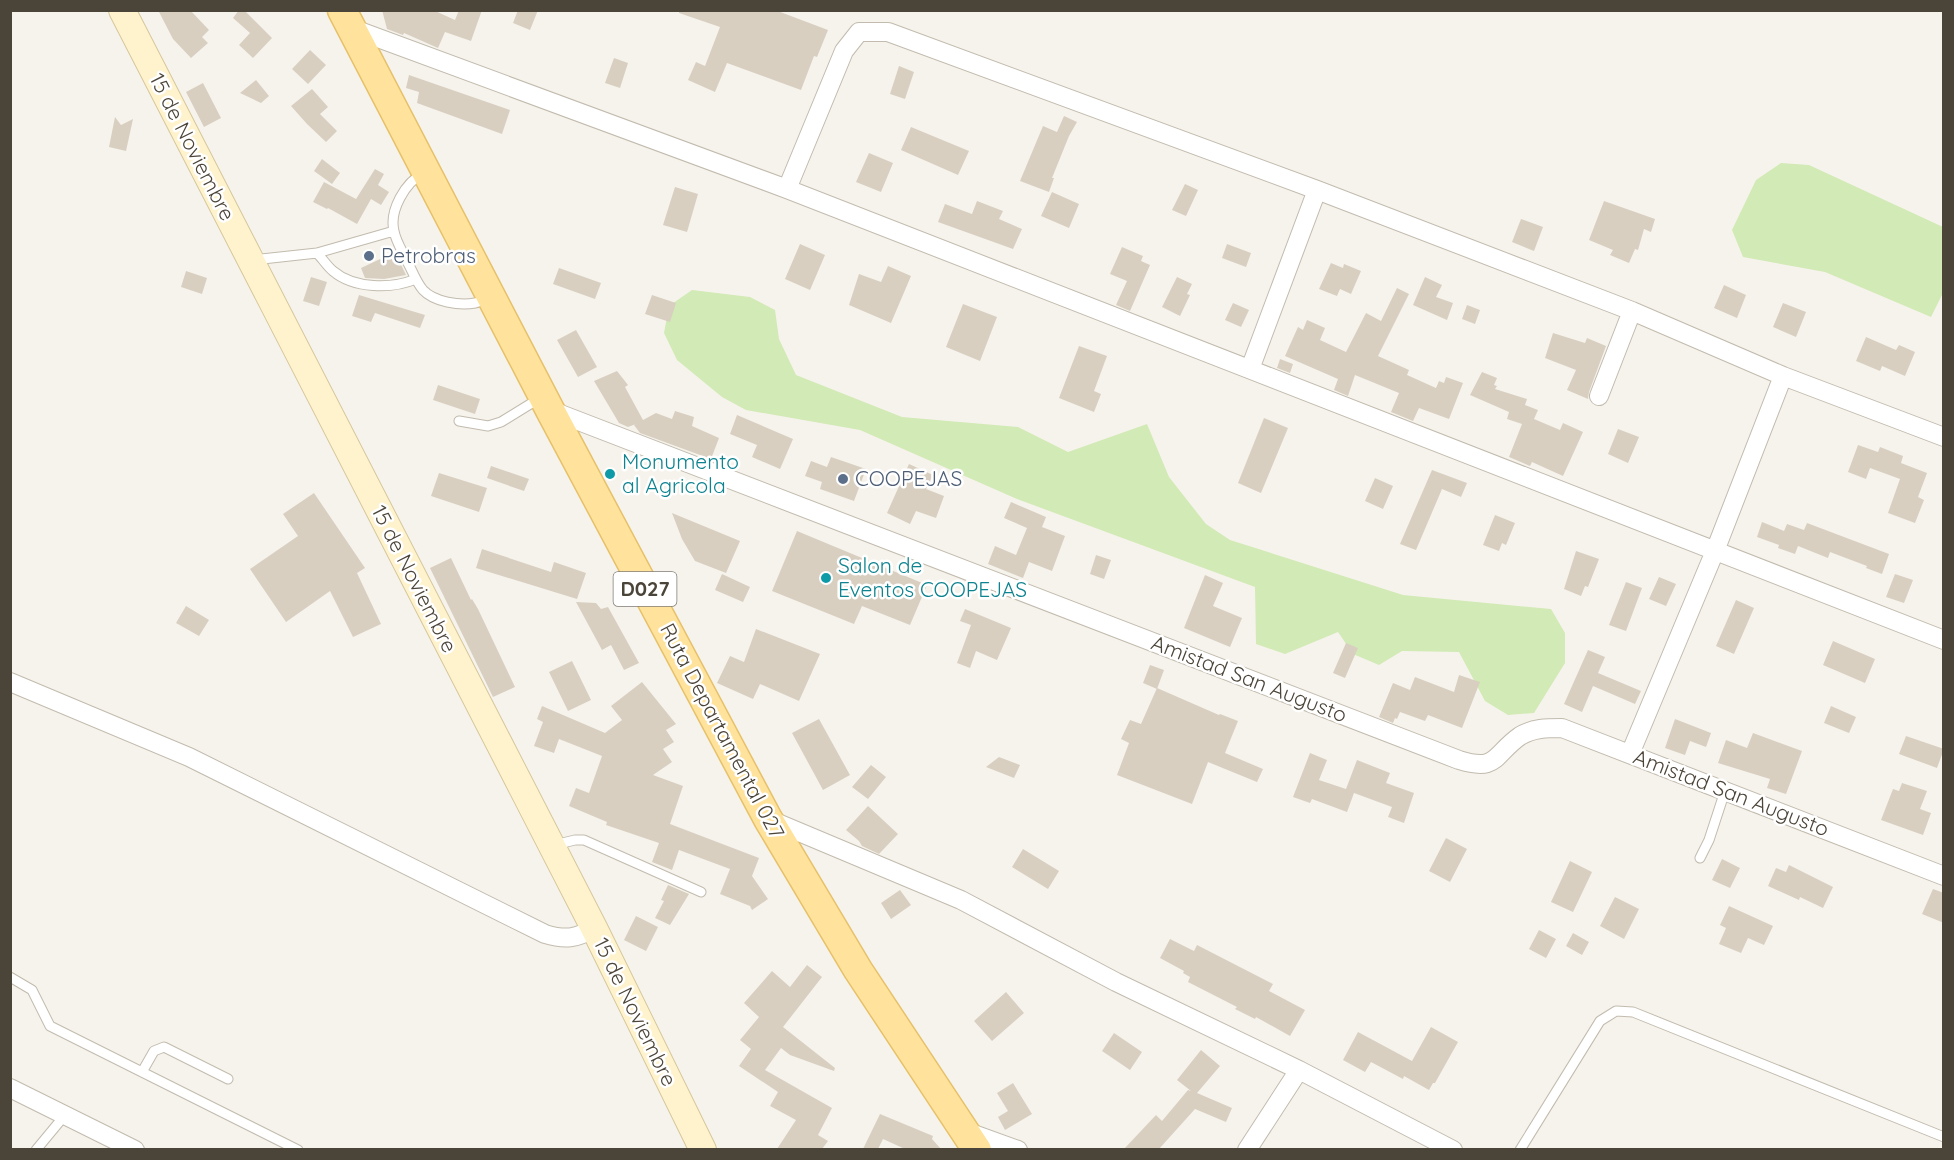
<svg xmlns="http://www.w3.org/2000/svg" width="1954" height="1160" font-family="Quicksand,sans-serif">
  <style>
    .green { fill: #d2eab5 }
    .building { fill: #d8cfc1 }
    .lines { fill: none; stroke-linecap: round; stroke-linejoin: round }
    .lane-casing { stroke: #c2bbae; stroke-width: 11 }
    .street-casing { stroke: #c2bbae; stroke-width: 20 }
    .secondary-casing { stroke: #d6c79b; stroke-width: 28 }
    .primary-casing { stroke: #e6c16a; stroke-width: 31 }
    .lane { stroke: #fff; stroke-width: 9 }
    .street { stroke: #fff; stroke-width: 18 }
    .secondary { stroke: #fff3cd; stroke-width: 26 }
    .primary { stroke: #ffe39c; stroke-width: 28 }
    .service-dot { fill: #5c6f8a; stroke: #fff; stroke-width: 2 }
    .culture-dot { fill: #0f9aa8; stroke: #fff; stroke-width: 2 }
    .labels { text-anchor: middle; stroke-width: 5; stroke-linejoin: round; paint-order: stroke }
    .shield { fill: #fff; stroke: #817c74; stroke-width: 1.5 }
    .shield-label { font-size: 20px; font-weight: bold; fill: #4b4439 }
    .street-label { font-size: 21px; fill: #4b4439; stroke: #fff }
    .service-label { font-size: 21px; fill: #4e5e75; stroke: #fff; text-anchor: start }
    .culture-label { font-size: 21px; fill: #0d838f; stroke: #fff; text-anchor: start }
  </style>
  <rect width="100%" height="100%" fill="#f6f3ec"/>
  <path class="green" d="M1781 163 1809 165 1943 227V293L1931 317 1825 272 1743 257 1732 230 1756 180Z
    M692 290 750 297 775 310 779 339 796 375 902 417 1018 427 1068 452 1147 424 1169 477 1206 524 1230 540 1403 595 1551 609 1565 633V663L1534 713 1508 715 1485 701 1459 652 1402 651 1379 665 1353 654 1338 632 1285 654 1256 644 1255 587 1017 499 860 430 746 410 722 397 677 360 664 333 669 306Z"/>
  <path class="building" d="M158 10H190L209 30 202 37 208 43 191 58 173 39Z
    M239 10H244L272 38 253 58 239 45 250 33 233 18Z
    M382 10H433L455 20 459 10H482L471 41 445 32 438 48 404 33 403 35 387 29Z
    M518 10H538L530 30 513 23Z
    M679 10H775L828 30 817 57 814 56 801 90 727 63 715 92 688 80 696 62 705 66 720 27 679 13Z
    M310 50 326 65 308 84 292 69Z
    M614 58 628 63 620 88 605 83Z
    M899 66 914 72 905 99 890 94Z
    M409 75 510 110 502 134 417 103 419 92 406 88Z
    M256 80 269 96 261 103 240 93Z
    M203 83 221 118 204 127 186 92Z
    M312 89 328 107 320 114 337 131 326 142 307 124 291 106Z
    M1064 116 1077 122 1069 136 1052 178H1054L1049 192 1020 181 1043 126 1057 132Z
    M115 117 121 125 133 119 126 151 109 147Z
    M911 127 969 151 958 175 901 150Z
    M869 153 893 163 881 192 856 182Z
    M322 159 340 173 332 184 314 171Z
    M375 169 384 174 378 185 389 192 381 205 371 199 357 224 328 208 327 209 313 202 324 182 356 199Z
    M1185 184 1198 190 1186 216 1172 210Z
    M675 187 698 194 687 232 663 225Z
    M1052 192 1079 204 1069 228 1041 216Z
    M977 201 1003 211 999 219 1022 229 1013 249 938 222 945 204 972 214Z
    M1604 201 1655 219 1651 232 1644 229 1638 250 1635 249 1629 263 1610 255 1613 250 1589 240Z
    M1521 219 1543 227 1534 251 1512 242Z
    M800 244 825 255 810 290 785 279Z
    M1227 244 1251 253 1246 267 1222 258Z
    M1122 247 1143 256 1141 261 1150 265 1130 311 1116 305 1127 281 1110 274Z
    M395 252 406 275 384 279 365 278 361 268Z
    M1331 263 1343 268 1344 264 1361 271 1351 294 1340 289 1337 296 1319 289Z
    M888 266 911 276 891 323 849 305 859 274 881 282Z
    M559 268 601 283 595 299 553 284Z
    M186 271 207 278 202 294 181 287Z
    M311 277 327 282 319 306 303 301Z
    M1177 277 1192 284 1187 294 1190 295 1180 316 1162 307Z
    M1425 277 1442 285 1436 297 1453 303 1447 320 1413 305Z
    M1724 285 1746 295 1737 318 1714 308Z
    M1397 288 1409 294 1378 356 1409 370 1407 375 1436 388 1439 381 1444 383 1446 377 1463 383 1449 419 1419 408 1413 421 1391 412 1399 393 1355 375 1348 396 1334 390 1338 379 1285 356 1298 327 1303 330 1307 320 1325 328 1320 340 1346 352 1366 313 1381 321Z
    M359 295 425 315 420 328 375 313 371 322 352 316Z
    M652 295 676 303 670 322 645 314Z
    M1233 303 1249 310 1241 327 1225 320Z
    M1783 303 1806 312 1796 337 1773 327Z
    M963 304 997 317 980 361 946 347Z
    M1467 305 1480 310 1475 324 1462 319Z
    M576 330 597 367 578 377 557 340Z
    M1553 333 1585 343 1587 338 1606 346 1589 392 1588 399 1567 390 1576 370 1545 358Z
    M1866 337 1896 350 1899 345 1915 352 1905 376 1882 366 1880 371 1856 361Z
    M1079 346 1107 356 1094 391 1101 394 1094 412 1059 398Z
    M1280 359 1293 364 1290 373 1277 368Z
    M617 371 628 385 625 387 643 420 656 413 672 419 675 411 694 417 692 426 719 438 711 459 640 433 634 425 636 424 628 427 619 423 594 381Z
    M1482 372 1497 378 1494 385 1497 386 1495 389 1527 399 1525 405 1538 410 1534 419 1560 430 1563 423 1583 432 1563 476 1532 462 1530 466 1509 457 1522 424 1507 419 1509 412 1470 395Z
    M438 385 480 399 475 414 433 400Z
    M737 415 793 439 780 469 752 457 757 445 730 434Z
    M1264 418 1288 428 1261 493 1238 483Z
    M1618 429 1639 437 1628 463 1608 454Z
    M1858 445 1878 452 1880 447 1903 456 1901 463 1927 473 1918 497 1924 500 1915 523 1888 513 1900 479 1870 468 1866 479 1848 472Z
    M831 457 866 469 854 501 820 489 822 482 805 476 811 461 827 467Z
    M909 464 933 475 926 489 944 496 936 518 916 511 910 524 887 513Z
    M491 466 529 479 524 491 487 478Z
    M1432 470 1467 483 1461 497 1442 489 1416 550 1400 544Z
    M439 473 487 488 479 512 431 496Z
    M1375 478 1393 486 1383 509 1365 501Z
    M314 493 365 568 357 573 381 624 353 637 330 591 286 622 250 569 298 536 283 514Z
    M1011 502 1046 517 1042 527 1065 536 1052 571 1029 562 1023 578 988 564 995 546 1016 555 1027 528 1004 518Z
    M672 513 740 541 726 573 695 561 682 539Z
    M1495 515 1515 523 1506 545 1502 543 1499 551 1483 545Z
    M1762 522 1784 531 1787 524 1804 530 1807 523 1889 554 1882 574 1866 568 1867 566 1830 552 1828 558 1798 546 1795 554 1778 548 1779 545 1757 537Z
    M797 531 927 585 910 625 862 606 854 624 772 591Z
    M482 549 551 572 554 562 586 573 577 599 476 568Z
    M1576 551 1599 559 1588 587 1585 586 1581 596 1564 589Z
    M1096 555 1111 560 1104 579 1090 574Z
    M451 558 471 600 472 599 478 609 515 687 493 697 430 568Z
    M722 574 750 587 743 602 715 590Z
    M1895 574 1913 580 1904 603 1886 597Z
    M1205 575 1223 583 1213 606 1242 618 1230 647 1184 628Z
    M1659 577 1676 584 1666 606 1649 599Z
    M1626 582 1642 588 1626 631 1609 625Z
    M1736 600 1754 608 1734 654 1716 646Z
    M576 602 596 603 601 609 608 607 639 663 624 670 611 645 602 650Z
    M186 606 209 620 199 636 176 623Z
    M965 609 1011 628 997 660 976 651 970 668 957 663 971 625 960 621Z
    M756 629 820 654 799 701 760 684 753 699 717 683 730 656 744 662Z
    M1833 641 1875 659 1865 683 1823 665Z
    M1346 643 1358 648 1345 678 1333 673Z
    M1588 650 1605 657 1598 673 1641 691 1635 704 1593 686 1582 712 1564 704Z
    M572 661 591 700 568 711 549 672Z
    M1150 665 1164 670 1157 689 1143 683Z
    M1459 675 1480 682 1462 728 1428 715 1425 721 1400 712 1397 719 1395 718 1393 723 1379 717 1393 683 1410 690 1415 677 1454 692Z
    M642 682 676 724 666 730 674 742 663 749 672 762 653 775 683 786 670 824 759 858 752 876 768 899 752 910 750 906 720 894 730 869 679 850 672 870 652 862 659 843 606 825 607 822 569 806 576 788 589 793 602 756 559 739 554 753 534 746 543 722 537 719 542 706 605 733 622 720 611 706Z
    M1157 688 1219 715 1220 714 1238 721 1225 753 1263 769 1257 782 1208 762 1192 804 1117 775 1129 743 1121 739 1130 720 1141 724Z
    M1831 706 1856 717 1849 733 1824 723Z
    M819 719 850 775 823 790 792 733Z
    M1675 719 1711 733 1706 747 1690 741 1685 755 1665 748Z
    M1753 733 1802 751 1786 794 1767 788 1770 779 1718 763 1726 740 1747 748Z
    M1906 736 1944 749 1937 768 1899 754Z
    M1310 753 1327 760 1319 780 1346 789 1357 760 1390 773 1386 783 1414 793 1404 823 1388 817 1392 807 1354 793 1347 812 1312 799 1310 803 1293 797Z
    M999 757 1020 765 1014 778 986 767Z
    M871 765 886 777 868 799 852 787Z
    M1902 783 1927 791 1920 809 1931 813 1923 835 1881 820 1893 789 1899 791Z
    M868 806 898 834 879 854 862 846 859 841 846 830Z
    M1446 838 1467 849 1450 882 1429 871Z
    M1023 849 1059 871 1048 889 1012 867Z
    M1722 859 1740 868 1730 888 1712 880Z
    M1570 861 1592 872 1573 912 1551 902Z
    M1789 865 1833 887 1823 908 1800 897 1799 900 1768 886 1776 868 1786 872Z
    M668 885 689 894 670 925 655 918 664 901 661 900Z
    M1933 889 1944 893V923L1922 914Z
    M900 890 911 905 891 919 881 903Z
    M1615 897 1639 909 1624 939 1600 926Z
    M1729 906 1773 926 1764 945 1748 938 1741 953 1719 944 1726 928 1720 925Z
    M636 916 658 927 646 951 624 940Z
    M1539 930 1556 939 1546 958 1529 949Z
    M1573 933 1589 942 1582 955 1566 946Z
    M1170 939 1194 951 1197 945 1273 984 1269 991 1305 1010 1290 1036 1256 1017 1255 1019 1235 1009 1237 1007 1188 982 1190 977 1183 973 1184 971 1160 958Z
    M807 965 822 977 783 1027 835 1068 834 1071 790 1055 781 1048 765 1070 832 1108 818 1135 828 1141 822 1149H777L796 1120 770 1106 778 1092 739 1066 751 1049 740 1040 759 1017 744 1003 772 971 790 987Z
    M1006 992 1024 1013 992 1041 974 1021Z
    M1431 1027 1458 1042 1435 1083H1433L1429 1090 1404 1076 1403 1079 1371 1062 1365 1072 1343 1060 1358 1032 1412 1061Z
    M1114 1033 1142 1052 1130 1070 1102 1051Z
    M1201 1050 1220 1066 1197 1093 1232 1108 1226 1122 1195 1109 1159 1149H1124L1156 1115 1162 1121 1188 1090 1191 1091 1177 1080Z
    M1013 1083 1032 1114 1005 1130 998 1117 1008 1111 997 1093Z
    M880 1114 933 1136 932 1139 941 1149H905L883 1139 878 1149H863Z"/>
  <g class="lines">
    <g class="lane-casing">
      <path id="lane" d="M424 173C405 182 389 211 394 231 396 242 403 252 407 261 412 270 416 282 423 290 434 302 460 306 475 303 480 302 484 299 488 297
        M317 253C322 258 327 266 333 271 354 289 392 289 416 279
        M253 260 317 253 394 231
        M459 421 488 426 501 422 540 398
        M554 845 575 840H584L701 892
        M1700 858 1709 840 1725 791
        M10 977 32 990 50 1026 298 1150
        M142 1072 154 1051 164 1047 228 1079
        M36 1150 65 1115
        M1520 1150 1600 1021 1616 1011 1633 1012 1944 1137"/>
    </g>
    <g class="street-casing">
      <path id="street" d="M351 28 787 189 1944 640
        M787 189 844 51 859 32H888L1317 190 1632 311 1783 376 1944 437
        M1250 369 1317 190
        M1599 396 1632 311
        M550 410 1459 760C1498 772 1493 755 1520 736 1533 728 1547 728 1562 728L1944 876
        M10 682 189 757 545 934C565 940 576 939 594 928
        M1630 754 1715 551 1783 376
        M768 819 961 900 1116 982 1299 1070 1453 1150
        M10 1088 135 1150
        M965 1131 1018 1150
        M1247 1150 1299 1070"/>
    </g>
    <g class="secondary-casing">
      <path id="secondary" d="M122 10 594 928 703 1150"/>
    </g>
    <g class="primary-casing">
      <path id="primary" d="M342 10 550 410 768 819 858 970 977 1150"/>
    </g>
    <use href="#lane" class="lane"/>
    <use href="#street" class="street"/>
    <use href="#secondary" class="secondary"/>
    <use href="#primary" class="primary"/>
  </g>
  <g class="service-dot">
    <circle cx="369" cy="256" r="6"/>
    <circle cx="843" cy="479" r="6"/>
  </g>
  <g class="culture-dot">
    <circle cx="610" cy="474" r="6"/>
    <circle cx="826" cy="578" r="6"/>
  </g>
  <g class="labels">
    <rect class="shield" x="613.5" y="572" width="63" height="34" rx="4.5"/>
    <g class="shield-label">
      <text x="645" y="596">D027</text>
    </g>
    <g class="street-label">
      <text transform="translate(192 147) rotate(63)" y="7">15 de Noviembre</text>
      <text transform="translate(414 579) rotate(63)" y="7">15 de Noviembre</text>
      <text transform="translate(1249 679) rotate(21)" y="7">Amistad San Augusto</text>
      <text transform="translate(722 731) rotate(62)" y="7">Ruta Departamental 027</text>
      <text transform="translate(1731 793) rotate(21)" y="7">Amistad San Augusto</text>
      <text transform="translate(635 1012) rotate(64)" y="7">15 de Noviembre</text>
    </g>
    <g class="service-label">
      <text x="381" y="263">Petrobras</text>
      <text x="855" y="486">COOPEJAS</text>
    </g>
    <g class="culture-label">
      <text x="622" y="469">Monumento<tspan x="622" dy="24">al Agricola</tspan></text>
      <text x="838" y="573">Salon de<tspan x="838" dy="24">Eventos COOPEJAS</tspan></text>
    </g>
  </g>
  <rect width="1954" height="1160" fill="none" stroke="#4b4439" stroke-width="24"/>
</svg>
